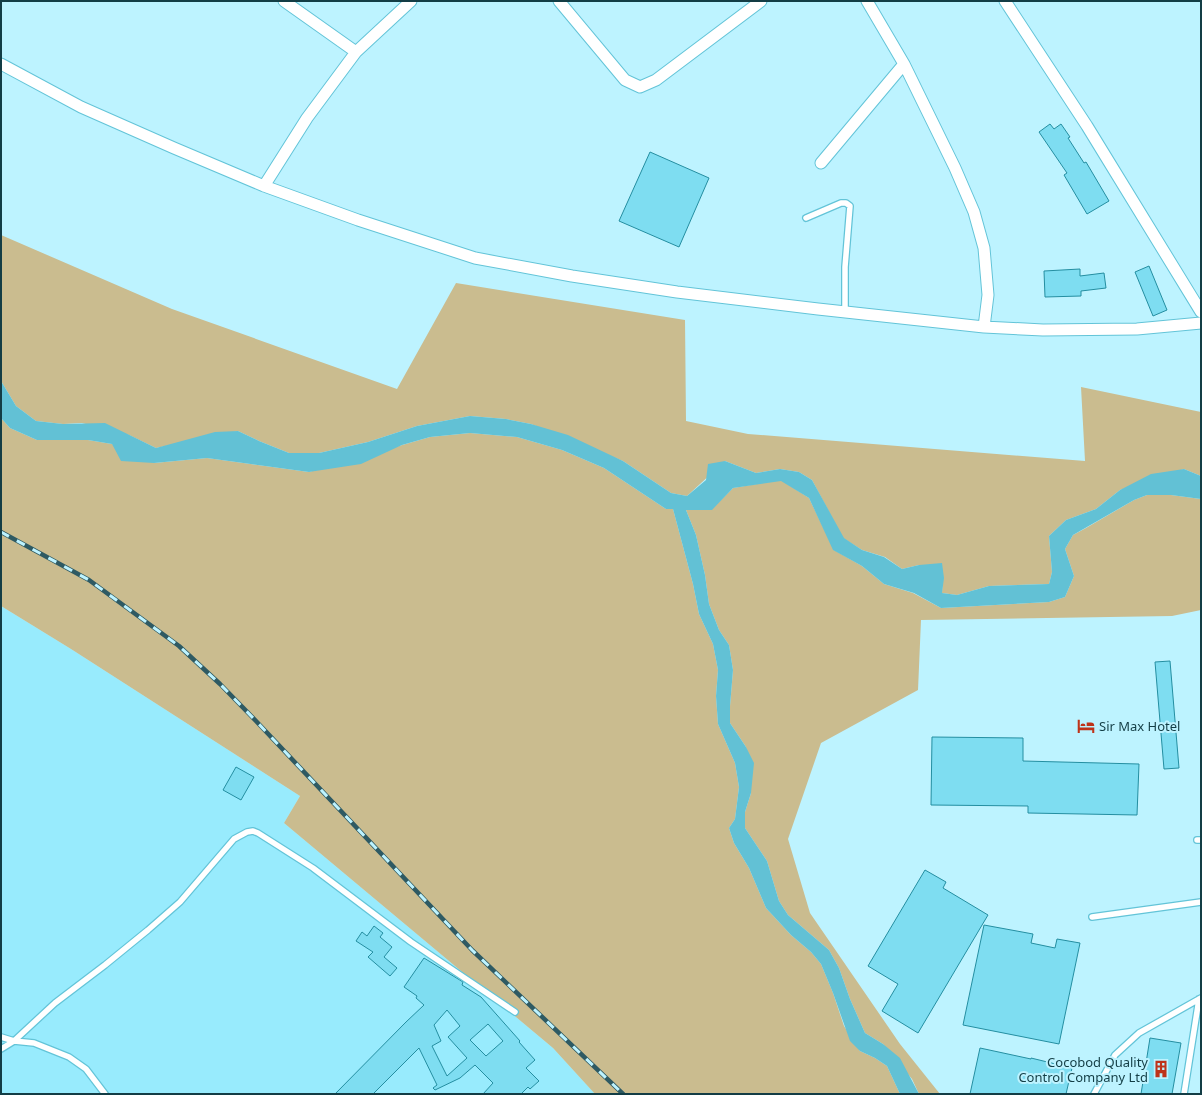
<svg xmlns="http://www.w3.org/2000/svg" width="1202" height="1095" font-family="'Noto Sans',sans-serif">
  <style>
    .built { fill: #98ebfd }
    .green { fill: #cabc8f }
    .water { fill: #62c1d5 }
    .building { fill: #7eddf1; stroke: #248ea1; fill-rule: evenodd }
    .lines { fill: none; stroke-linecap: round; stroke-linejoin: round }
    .lane-casing { stroke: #63c4d8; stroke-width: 8 }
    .street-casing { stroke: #63c4d8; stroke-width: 13 }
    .lane { stroke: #fff; stroke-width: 5.5 }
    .street { stroke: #fff; stroke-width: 11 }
    .rail-casing { stroke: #2e5a63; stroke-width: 4.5 }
    .rail { stroke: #bdf3ff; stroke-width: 3; stroke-dasharray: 9; stroke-linecap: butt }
    .labels { text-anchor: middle; stroke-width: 4; stroke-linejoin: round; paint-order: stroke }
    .poi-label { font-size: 13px; fill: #133d45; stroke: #bdf3ff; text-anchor: start }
  </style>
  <rect width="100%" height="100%" fill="#bdf3ff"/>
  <path class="built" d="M1 606 71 649 300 796 284 823 553 1048 595 1094H1Z"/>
  <path class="green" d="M1 235 172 309 397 389 456 283 685 320 686 421 748 434 1085 461 1081 387 1201 412V476L1184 469 1120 490 1096 509 1066 520 1049 536 1052 572 1049 584 989 586 957 595 942 593 943 578 919 565 902 569 885 557 862 550 843 538 812 480 799 472 780 469 756 473 725 461 687 496 671 493 623 461 531 424 506 419 470 416 417 426 368 442 319 453H289L259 441 238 431 156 448 129 435 82 423 63 424 36 421 16 406 1 381Z
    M1 418 10 428 37 440H88L112 444 154 463 207 458 309 472 430 437 470 433 517 437 562 450 604 468 666 509H673L693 584 699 614 713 644 718 670 716 696 718 724 735 763 739 787 735 819 729 828 734 843 749 868 766 908 791 935 811 952 821 964 833 993 844 1026 860 1051 875 1058 887 1066 900 1094H595L553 1048 284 823 300 796 71 649 1 606Z
    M781 480 809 498 834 550 862 566 884 584 913 593 941 608 1049 602 1065 597 1074 576 1065 549 1073 535 1086 528 1134 500 1147 495H1171L1201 499V610L1172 616 921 620 918 690 821 743 788 839 810 913 900 1044 940 1094H919L912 1079 883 1044 865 1033 850 999 839 968 829 950 788 915 779 901 767 861 745 828V812L751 793 746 747 730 723V706L733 670 729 645 719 630 709 604 705 575 696 535 686 510H711L733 488Z"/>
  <path class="water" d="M1 381 16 406 36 421 63 424 105 423 156 448 215 432 238 431 259 441 289 453H319L368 442 417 426 470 416 506 419 531 424 568 435 623 461 671 493 687 496 706 480 708 464 725 461 756 473 780 469 799 472 812 480 844 538 862 550 884 557 902 569 919 565 942 563 944 578 942 593 957 595 989 586 1049 584 1052 572 1049 536 1066 520 1096 509 1120 490 1151 474 1184 469 1201 476V499L1171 495H1147L1134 500 1073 535 1065 549 1074 576 1065 597 1049 602 941 608 914 593 884 584 862 566 833 550 809 498 781 481 733 488 712 510H686L696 535 705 575 709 604 719 630 729 645 733 670 730 706V723L746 747 754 763 751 793 745 812V828L767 861 779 901 788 915 829 950 839 968 850 999 865 1033 883 1044 900 1058 919 1094H900L887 1066 875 1058 860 1051 850 1041 833 993 821 964 811 952 791 935 766 908 749 868 734 843 729 828 735 819 739 787 735 763 718 724 716 696 718 670 713 644 699 614 693 584 673 509H666L604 468 562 450 517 437 470 433 430 437 402 445 361 464 309 472 207 458 154 463 121 461 112 444 88 440H37L10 428 1 418Z"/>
  <path class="building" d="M1050 124 1054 129 1061 124 1070 137 1068 138 1084 163 1086 162 1109 201 1087 214 1064 175 1067 173 1039 132Z
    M650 152 709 178 679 247 619 221Z
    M1149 266 1167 310 1153 316 1135 272Z
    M1080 269V276L1104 273 1106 288 1081 291V296L1045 297 1044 271Z
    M1170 661 1179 768 1164 769 1155 662Z
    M932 737 1023 738V761L1139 764 1137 815 1028 813V806L931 805Z
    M236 767 254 777 241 800 223 790Z
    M925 870 946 882 943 888 988 915 918 1033 882 1011 898 984 868 966Z
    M984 925 1033 934 1031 943 1055 948 1057 939 1080 943 1059 1044 963 1025Z
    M374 926 383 933 380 937 392 947 384 957 397 968 390 976 368 957 373 952 356 941 362 932 367 936Z
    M424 958 463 982 462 985 481 997 520 1041 519 1042 535 1060 526 1068 539 1081 530 1089 528 1087 521 1094H483L493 1083 475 1065 460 1078 435 1090 433 1088 437 1085 419 1048 373 1094H335L406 1022 424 1005 416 998 417 996 404 987ZM447 1010 460 1026 448 1037 467 1058 447 1076 432 1046 441 1041 434 1025ZM488 1024 503 1041 486 1056 470 1040Z
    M1150 1038 1181 1043 1172 1094H1141Z
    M980 1048 1031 1059V1058L1072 1068 1066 1094H970Z"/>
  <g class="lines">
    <g class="lane-casing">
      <path id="lane" d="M806 218 841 203H846L850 206 845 267V312
        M1197 840H1201
        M1092 917 1201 902
        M1 1037 14 1041 34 1043 69 1057 86 1069 105 1094
        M1 1049 14 1041 55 1003 105 965 148 930 180 902 234 839 247 832 253 831 258 833 313 868 411 942 515 1012
        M1094 1094 1115 1055 1139 1033 1201 998
        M1184 1094 1199 999"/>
    </g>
    <g class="street-casing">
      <path id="street" d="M284 1 356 52
        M559 1 625 80 640 87 656 80 761 1
        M867 1 904 64 955 168 974 212 984 248 988 295 984 327
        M1005 1 1087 126 1201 312
        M1 64 81 107 174 148 264 186 358 220 475 258 572 276 677 292 818 309 984 327 1043 330 1137 329 1201 323
        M821 163 904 64
        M264 186 307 118 356 52 411 1"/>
    </g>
    <use href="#lane" class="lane"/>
    <use href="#street" class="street"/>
    <g class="rail-casing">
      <path id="rail" d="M1 532 89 580 179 646 220 684 256 721 472 950 623 1094"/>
    </g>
    <use href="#rail" class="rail"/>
  </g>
  <defs>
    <g id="hotel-bare" transform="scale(1.38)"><path d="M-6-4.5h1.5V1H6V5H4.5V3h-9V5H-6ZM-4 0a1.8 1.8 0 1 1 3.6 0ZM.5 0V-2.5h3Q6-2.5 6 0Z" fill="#be3319" stroke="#bdf3ff" stroke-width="2.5" paint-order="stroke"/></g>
    <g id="building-bare" transform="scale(1.38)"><path d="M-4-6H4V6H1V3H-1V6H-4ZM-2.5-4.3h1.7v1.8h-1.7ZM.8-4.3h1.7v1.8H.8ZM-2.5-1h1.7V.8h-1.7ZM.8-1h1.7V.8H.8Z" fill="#be3319" stroke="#bdf3ff" stroke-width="2.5" paint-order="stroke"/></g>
  </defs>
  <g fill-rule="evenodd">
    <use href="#hotel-bare" x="1086" y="726"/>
    <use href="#building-bare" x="1161" y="1069"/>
  </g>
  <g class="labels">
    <g class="poi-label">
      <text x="1099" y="731">Sir Max Hotel</text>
      <text x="1148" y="1067" text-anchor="end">Cocobod Quality<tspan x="1148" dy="15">Control Company Ltd</tspan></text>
    </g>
  </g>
  <rect width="1202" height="1095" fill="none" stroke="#133d45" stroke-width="4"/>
</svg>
